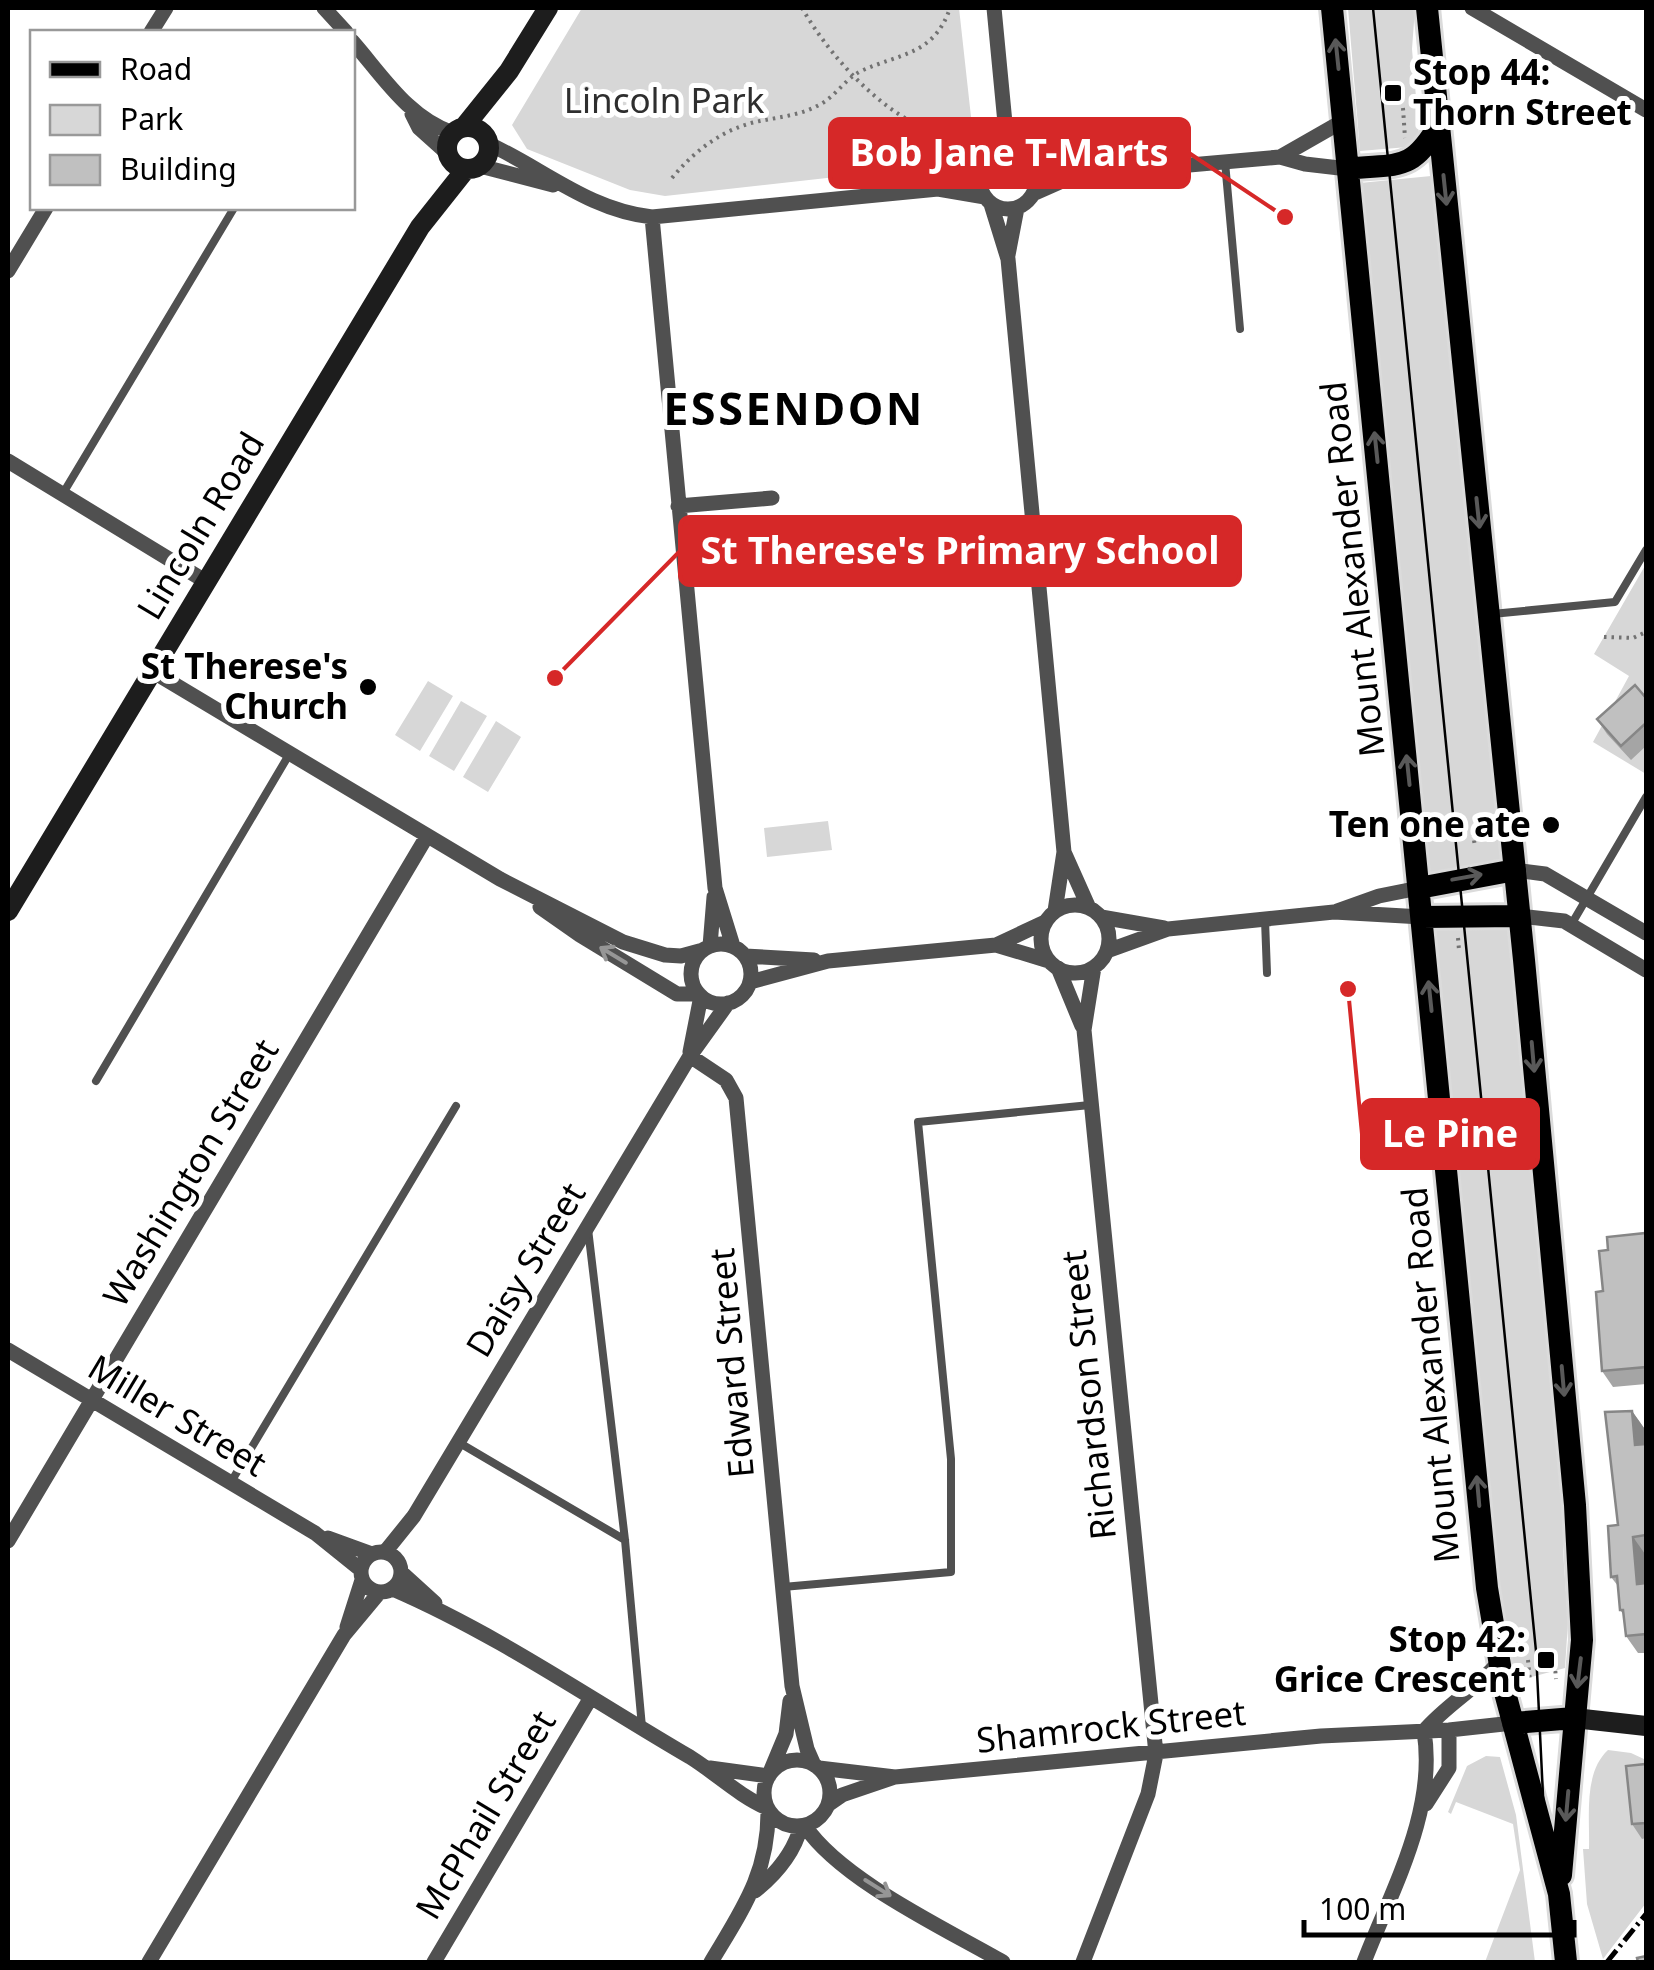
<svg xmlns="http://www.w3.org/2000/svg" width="1654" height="1970" font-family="'Noto Sans',sans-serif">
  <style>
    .green { fill: #d7d7d7 }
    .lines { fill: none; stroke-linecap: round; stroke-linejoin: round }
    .primary-casing { stroke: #dbdbdb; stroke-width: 28 }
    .path { stroke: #727272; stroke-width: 4; stroke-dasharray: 2.5 5; stroke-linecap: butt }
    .lane { stroke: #505050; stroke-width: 8 }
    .street { stroke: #505050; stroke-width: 15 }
    .secondary { stroke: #1d1d1d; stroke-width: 20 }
    .primary { stroke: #000; stroke-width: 22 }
    .tram { stroke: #000; stroke-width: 2.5 }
    .rail { stroke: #000; stroke-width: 5; stroke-dasharray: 15 5 2.5 5; stroke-linecap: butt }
    .wall { fill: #a5a5a5 }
    .shaded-wall { fill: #868686 }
    .building { fill: #c0c0c0; stroke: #868686; stroke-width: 2.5 }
    .oneway { stroke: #595959 }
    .oneway2 { stroke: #969696 }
    .poi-dot { fill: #000; stroke: #fff; stroke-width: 4 }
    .labels { text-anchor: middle; stroke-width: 10; stroke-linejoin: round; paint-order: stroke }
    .poi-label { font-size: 35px; font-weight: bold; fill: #000; stroke: #fff; text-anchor: end }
    .park-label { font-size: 35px; fill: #2e2e2e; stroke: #fff }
    .street-label { font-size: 35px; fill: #000; stroke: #fff }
    .district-label { font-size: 45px; font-weight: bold; letter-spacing: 2.5px; fill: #000; stroke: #fff }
    .leader { fill: none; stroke: #d62828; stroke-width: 4 }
    .callout-dot { fill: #d62828; stroke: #fff; stroke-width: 4 }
    .callout { fill: #d62828; stroke: #d62828; stroke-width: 4 }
    .callout-label { font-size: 38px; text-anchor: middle; font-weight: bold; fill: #fff }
  </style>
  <rect width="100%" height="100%" fill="#fff"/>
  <path class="green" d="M582 8H959L974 144 961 163 665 196 630 190 527 149 512 125Z
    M1348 8H1415L1412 49 1420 146 1360 151Z
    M1431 176 1501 861 1427 875 1360 183Z
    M1646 564V774L1593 742 1629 676 1594 654Z
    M428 681 453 696 420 751 395 735Z
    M461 701 487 716 454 771 429 756Z
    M496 721 521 737 488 792 463 777Z
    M828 821 832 850 767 857 764 828Z
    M1433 928H1509L1566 1493 1563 1550 1568 1622 1565 1668 1516 1681 1511 1670 1502 1623Z
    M1608 1750 1631 1753 1646 1760V1903L1603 1959 1587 1904 1583 1849H1589C1590 1818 1583 1773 1608 1750Z
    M1486 1756 1500 1757 1516 1815 1535 1962H1485L1520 1870 1513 1824 1456 1802 1451 1814 1448 1812 1467 1766Z"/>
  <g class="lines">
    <g class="primary-casing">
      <path id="primary" d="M1332 8 1487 1588 1504 1689 1559 1894 1566 1962
        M1427 8 1524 960 1575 1505 1582 1640 1561 1875
        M1348 169C1398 163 1411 173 1439 125
        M1419 888 1515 870
        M1422 917 1519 916
        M1513 1723 1574 1718"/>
    </g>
    <path class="path" d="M802 8C834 64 906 143 976 139L974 123H991
      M1403 108 1405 138
      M672 178C695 150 724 128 760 121 780 117 801 115 819 105 835 97 845 79 861 71 901 53 934 55 950 8
      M1604 637 1633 638 1646 632
      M1473 833 1475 847
      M1458 938 1459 950
      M1554 1656 1556 1679
      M1528 1660 1530 1681"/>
    <path class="lane" d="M1225 162 1240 329
      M62 495 234 208
      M1492 614 1615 602 1646 550
      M1265 920 1267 973
      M1571 925 1646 797
      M96 1081 290 753
      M588 1229 625 1540 642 1727
      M458 1442 625 1540
      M231 1482 456 1106
      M783 1587 951 1572V1459L918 1122 1090 1105"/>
    <path class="street" d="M324 8 346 32
      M994 8 1005 123 1020 156
      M1472 8 1646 110
      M151 32 166 8
      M352 41C382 75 408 118 453 133
      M412 114 419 128 448 154
      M489 144C545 170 589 210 652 217L938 189 985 197
      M980 181a28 28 0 1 1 56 0a28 28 0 1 1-56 0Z
      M1280 157 1343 121
      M1030 164 1076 175
      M480 166 553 185
      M1033 194 1076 175 1280 157 1305 164 1348 169
      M991 204 1008 259 1064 852 1055 911
      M652 217 715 888 733 946
      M1008 255 1017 208
      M8 271 46 208
      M8 461 205 581
      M678 506 772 498
      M152 671 500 879 623 942 665 955 681 956 703 950
      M1064 852 1089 908
      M1515 870 1545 874 1646 933
      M1041 939a34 34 0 1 1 68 0a34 34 0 1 1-68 0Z
      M540 907 580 935 677 994H699
      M1337 911 1379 896 1419 888
      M1519 916 1564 921 1646 970
      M1101 917 1164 928
      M691 974a30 30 0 1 1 60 0a30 30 0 1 1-60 0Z
      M996 945 1045 922
      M710 946 714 897
      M1107 951 1168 929 1334 912 1422 917
      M745 956 814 960
      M1058 968 1082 1026
      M750 982 828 961 996 945 1049 961
      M690 1052 701 996
      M690 1056 726 1080 736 1098 792 1686 807 1749 814 1765
      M8 1350 315 1533 361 1570
      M328 1538 372 1554
      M8 1541 427 836
      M361 1572a20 20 0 1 1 40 0a20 20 0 1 1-40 0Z
      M385 1552 414 1516 690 1056 728 1003
      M402 1573 435 1603
      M393 1589C497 1634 592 1700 690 1757 717 1774 738 1795 767 1808
      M347 1627 362 1580
      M1424 1731C1446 1705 1476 1689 1498 1663
      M764 1793a33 33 0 1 1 66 0a33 33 0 1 1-66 0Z
      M710 1768 769 1776
      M819 1768 895 1777 1321 1736 1449 1730 1513 1723
      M771 1770 786 1734 790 1701
      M829 1804 842 1795 895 1777
      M1426 1804 1449 1768V1730
      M805 1826C841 1880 946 1929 1003 1962
      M755 1891C776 1874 794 1853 801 1826
      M149 1962 344 1635 379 1593
      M434 1962 590 1699
      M711 1962C742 1910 769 1873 768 1809
      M1083 1962 1148 1794 1156 1754 1084 1030 1094 967
      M1364 1962C1392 1889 1437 1811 1424 1731"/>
    <path class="secondary" d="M464 127 509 71 548 8
      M447 148a21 21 0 1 1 42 0a21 21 0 1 1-42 0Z
      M8 911 420 227 466 169
      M1574 1718 1646 1726"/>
    <use href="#primary" class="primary"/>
    <path class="tram" d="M1373 8 1536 1651 1544 1816 1560 1962"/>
    <path class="rail" d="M1607 1962 1646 1914"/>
  </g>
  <path class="wall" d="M1646 698V746L1631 760 1607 734 1597 719Z
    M1646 1233V1384L1613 1387 1602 1371 1603 1291 1608 1250Z
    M1632 1411 1644 1428 1646 1444V1653H1638L1626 1636 1624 1615 1620 1610 1618 1586 1611 1577Z
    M1646 1764V1838L1642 1839 1632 1824Z"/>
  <path class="shaded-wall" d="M1632 1411 1644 1428 1646 1452 1635 1445Z
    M1633 1537 1645 1554 1646 1597 1637 1584Z"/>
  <path class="building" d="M1635 685 1646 698V723L1621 746 1597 719Z
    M1646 1233V1367L1602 1371 1596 1292 1603 1291 1599 1251 1608 1250 1607 1237Z
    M1632 1411 1635 1445 1646 1444V1535L1633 1537 1637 1584 1646 1583V1634L1626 1636 1623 1610H1620L1617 1576 1611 1577 1608 1526 1618 1525 1605 1412Z
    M1646 1764V1823L1632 1824 1626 1766Z
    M1646 1956V1962H1638L1637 1958Z"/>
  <defs><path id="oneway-shaft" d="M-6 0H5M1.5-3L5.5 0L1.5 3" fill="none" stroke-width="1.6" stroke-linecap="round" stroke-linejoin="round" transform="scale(2.5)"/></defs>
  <g class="oneway">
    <use href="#oneway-shaft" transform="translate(1337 54) rotate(-96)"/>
    <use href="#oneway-shaft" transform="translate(1445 190) rotate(84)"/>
    <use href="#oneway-shaft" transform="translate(1376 447) rotate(-96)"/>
    <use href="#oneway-shaft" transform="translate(1478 513) rotate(84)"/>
    <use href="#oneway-shaft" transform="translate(1408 770) rotate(-96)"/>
    <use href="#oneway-shaft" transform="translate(1467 877) rotate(-10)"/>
    <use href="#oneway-shaft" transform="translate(1430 996) rotate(-96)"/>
    <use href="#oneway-shaft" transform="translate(1533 1057) rotate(85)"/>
    <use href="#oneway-shaft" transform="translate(1563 1381) rotate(85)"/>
    <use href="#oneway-shaft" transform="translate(1478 1491) rotate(-95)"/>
    <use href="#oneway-shaft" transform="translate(1579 1673) rotate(97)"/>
    <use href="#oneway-shaft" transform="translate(1567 1806) rotate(95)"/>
  </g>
  <g class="oneway2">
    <use href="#oneway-shaft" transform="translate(613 955) rotate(-149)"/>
    <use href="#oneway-shaft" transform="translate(878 1888) rotate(32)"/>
  </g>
  <g class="poi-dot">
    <rect x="1383" y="83" width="20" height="20" rx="5"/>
    <circle cx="368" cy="687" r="10"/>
    <circle cx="1551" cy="825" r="10"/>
    <rect x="1536" y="1650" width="20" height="20" rx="5"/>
  </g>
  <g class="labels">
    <g class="poi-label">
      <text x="1413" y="85" text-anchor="start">Stop 44:<tspan x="1413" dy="40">Thorn Street</tspan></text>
      <text x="348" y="679">St Therese's<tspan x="348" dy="40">Church</tspan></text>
      <text x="1531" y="837">Ten one ate</text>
      <text x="1526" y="1652">Stop 42:<tspan x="1526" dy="40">Grice Crescent</tspan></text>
    </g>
    <g class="park-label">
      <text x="664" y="113">Lincoln Park</text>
    </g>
    <g class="street-label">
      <text transform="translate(201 526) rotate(-59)" y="12">Lincoln Road</text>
      <text transform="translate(1353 569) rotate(-96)" y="12">Mount Alexander Road</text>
      <text transform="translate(191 1173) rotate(-59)" y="12">Washington Street</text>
      <text transform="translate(526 1270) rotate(-59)" y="12">Daisy Street</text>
      <text transform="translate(732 1363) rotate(-95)" y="12">Edward Street</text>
      <text transform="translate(1431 1375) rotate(-95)" y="12">Mount Alexander Road</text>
      <text transform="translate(1089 1395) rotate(-96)" y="12">Richardson Street</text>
      <text transform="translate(177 1416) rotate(31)" y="12">Miller Street</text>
      <text transform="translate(1111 1727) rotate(-6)" y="12">Shamrock Street</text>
      <text transform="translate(486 1815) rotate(-59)" y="12">McPhail Street</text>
    </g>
    <g class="district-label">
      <text x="794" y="425">ESSENDON</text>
    </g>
  </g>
  <path class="leader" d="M1285 217L1189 153M555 678L680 551M1348 989L1362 1134"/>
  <g class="callout-dot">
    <circle cx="1285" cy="217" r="10"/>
    <circle cx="555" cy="678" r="10"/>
    <circle cx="1348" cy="989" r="10"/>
  </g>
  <g class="callout">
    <rect x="830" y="119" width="359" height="68" rx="10"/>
    <rect x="680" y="517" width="560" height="68" rx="10"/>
    <rect x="1362" y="1100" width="176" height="68" rx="10"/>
  </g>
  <g class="callout-label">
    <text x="1009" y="166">Bob Jane T-Marts</text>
    <text x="960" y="564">St Therese's Primary School</text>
    <text x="1450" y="1147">Le Pine</text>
  </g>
  <rect width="1654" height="1970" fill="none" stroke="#000000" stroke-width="20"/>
  <rect x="30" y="30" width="325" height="180" fill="#ffffff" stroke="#999999" stroke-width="2.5"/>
  <rect x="50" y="62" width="50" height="15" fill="#000000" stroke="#999999" stroke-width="2.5"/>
  <text x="120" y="80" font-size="30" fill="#000000">Road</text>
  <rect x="50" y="105" width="50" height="30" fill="#d7d7d7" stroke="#999999" stroke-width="2.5"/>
  <text x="120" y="130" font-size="30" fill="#000000">Park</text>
  <rect x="50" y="155" width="50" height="30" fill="#c0c0c0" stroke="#999999" stroke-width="2.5"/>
  <text x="120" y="180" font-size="30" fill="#000000">Building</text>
  <path d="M1304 1920v15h270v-15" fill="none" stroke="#000000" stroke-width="5"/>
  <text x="1319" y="1920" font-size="30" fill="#000000" stroke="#ffffff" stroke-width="8" paint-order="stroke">100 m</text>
</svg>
